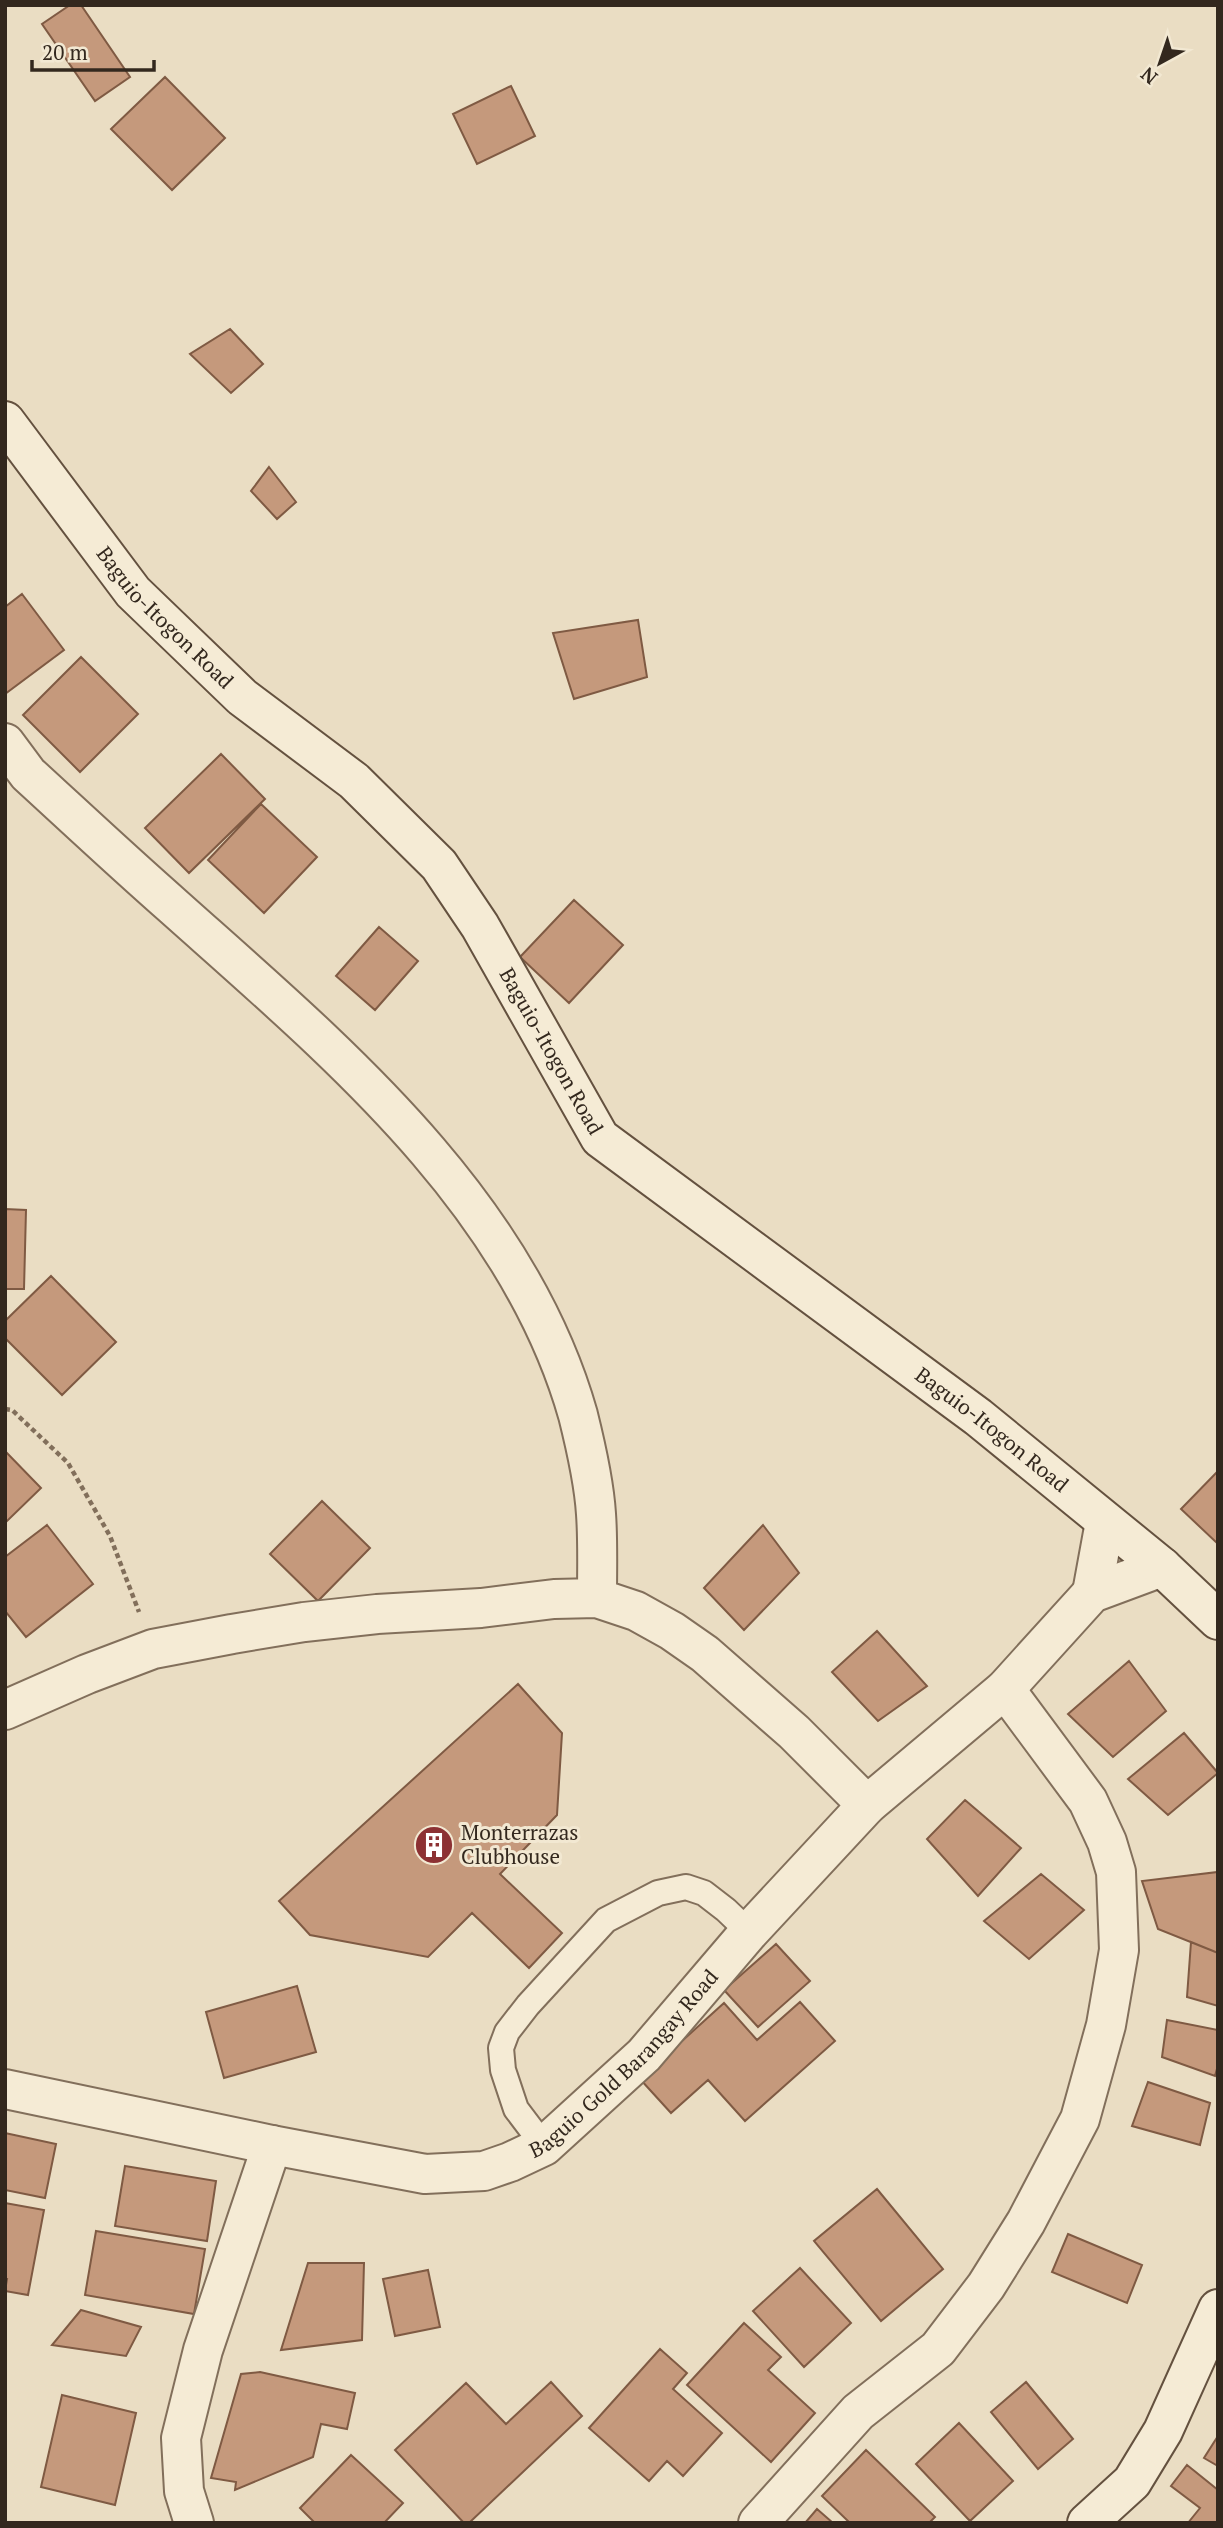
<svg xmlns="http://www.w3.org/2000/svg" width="1223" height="2528" font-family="'PT Serif',serif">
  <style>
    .building { fill: #c5997c; stroke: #7f5a43; stroke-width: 2 }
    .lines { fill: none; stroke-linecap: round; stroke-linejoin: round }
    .service-casing { stroke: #826f5b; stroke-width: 28 }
    .minor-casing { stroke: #826f5b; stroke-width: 42 }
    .tertiary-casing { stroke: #826f5b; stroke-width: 42 }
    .secondary-casing { stroke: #64513f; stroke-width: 42 }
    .path { stroke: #826f5b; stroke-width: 4.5; stroke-dasharray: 5 3.5; stroke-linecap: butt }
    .service { stroke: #f5ebd5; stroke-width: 24 }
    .minor { stroke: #f5ebd5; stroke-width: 38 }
    .tertiary { stroke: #f5ebd5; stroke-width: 38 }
    .secondary { stroke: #f5ebd5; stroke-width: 38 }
    .labels { text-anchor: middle; stroke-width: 6; stroke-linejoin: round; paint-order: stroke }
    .street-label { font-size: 21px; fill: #33281e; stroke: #f2e8d2 }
    .poi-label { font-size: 21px; fill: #33281e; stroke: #f2e8d2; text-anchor: start }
  </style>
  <rect width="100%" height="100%" fill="#eaddc3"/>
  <path class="building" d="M70 5H81L130 77 95 101 42 24Z
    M165 77 225 138 172 190 111 129Z
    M511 86 535 136 477 164 453 114Z
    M230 329 263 364 231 393 190 354Z
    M269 467 296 502 277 519 251 491Z
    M22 594 64 650 5 694V607Z
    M638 620 647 677 574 699 553 633Z
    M81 657 138 714 80 772 23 715Z
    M221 754 265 799 189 873 145 828Z
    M261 804 317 857 264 913 208 860Z
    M574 900 623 945 569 1003 520 957Z
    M379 927 418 961 375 1010 336 976Z
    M5 1209 26 1210 24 1289H5Z
    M51 1276 116 1342 62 1395 5 1338V1321Z
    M5 1451 41 1488 5 1523Z
    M1218 1471V1544L1181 1509Z
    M322 1501 370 1548 318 1601 270 1554Z
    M47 1525 93 1584 26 1637 5 1611V1557Z
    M763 1525 799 1573 744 1630 704 1588Z
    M877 1631 927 1686 878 1721 832 1672Z
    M1129 1661 1166 1711 1113 1757 1068 1714Z
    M518 1684 562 1733 557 1815 500 1874 562 1933 529 1968 472 1913 428 1957 310 1935 279 1901Z
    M1184 1733 1218 1773 1168 1815 1128 1779Z
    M965 1800 1021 1848 978 1896 927 1839Z
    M1218 1872V1953L1158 1929 1142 1881Z
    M1041 1874 1084 1910 1029 1959 984 1921Z
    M1191 1942 1218 1953V2006L1187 1997Z
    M776 1944 810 1981 758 2027 724 1990Z
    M297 1986 316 2052 224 2078 206 2012Z
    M800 2002 835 2041 745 2121 708 2080 671 2113 640 2079 724 2003 757 2040Z
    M1167 2020 1218 2030V2065L1215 2076 1162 2057Z
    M1148 2082 1210 2103 1200 2145 1132 2126Z
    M5 2133 56 2144 45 2198 5 2190Z
    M125 2166 216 2181 207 2241 115 2226Z
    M877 2189 943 2269 881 2321 814 2241Z
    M5 2203 44 2210 28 2295 5 2291 7 2279H5Z
    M96 2231 205 2249 194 2314 85 2295Z
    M1068 2234 1142 2265 1127 2303 1052 2272Z
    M308 2263H364L362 2340 281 2350Z
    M800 2268 851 2323 804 2367 753 2311Z
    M428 2270 440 2327 395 2336 383 2279Z
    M81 2310 141 2327 126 2356 52 2345Z
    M744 2323 781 2357 768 2370 815 2413 771 2462 687 2385Z
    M660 2349 687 2373 673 2389 722 2433 683 2476 667 2461 649 2481 589 2428Z
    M260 2372 355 2393 347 2429 321 2424 313 2457 235 2490 236 2482 211 2478 241 2374Z
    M551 2382 582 2416 469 2523H464L395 2450 466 2383 506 2424Z
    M1026 2382 1073 2439 1038 2469 991 2412Z
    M62 2395 136 2413 115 2505 41 2487Z
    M959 2423 1013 2481 970 2521 916 2464Z
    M1218 2436V2466L1204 2458Z
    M866 2450 935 2517 929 2523H850L822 2496Z
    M351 2455 403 2503 384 2523H315L300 2508Z
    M1187 2465 1218 2490V2523H1188L1200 2508 1171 2486Z
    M817 2509 833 2523H805Z"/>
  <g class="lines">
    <g class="service-casing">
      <path id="service" d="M544 2146 516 2109 503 2070 501 2048 507 2032 528 2005 606 1920 658 1893 686 1887 704 1893 726 1910 749 1932"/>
    </g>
    <g class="minor-casing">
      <path id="minor" d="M5 743 28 774C76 818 124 863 173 906 333 1049 517 1200 578 1415 586 1447 594 1481 596 1514 598 1541 597 1570 597 1598
        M5 1710 87 1674 153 1649 232 1634 304 1622 377 1614 481 1608 554 1599 597 1598 636 1611 672 1631 705 1654 794 1732 867 1805
        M194 2523 184 2491 181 2438 203 2350 272 2145
        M758 2523 858 2412 938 2349 986 2286 1026 2222 1080 2119 1106 2025 1119 1950 1116 1872 1107 1842 1088 1801 1005 1689"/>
    </g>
    <g class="tertiary-casing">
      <g id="tertiary">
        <path d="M1092 1593 1105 1522"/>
        <path id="s1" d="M5 2089 272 2145 425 2174 484 2171 510 2162 544 2146 644 2055 749 1932 867 1805 1005 1689 1092 1593 1162 1567"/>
      </g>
    </g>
    <g class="secondary-casing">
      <g id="secondary">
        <path id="s2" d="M5 421 133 592 242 697 354 781 439 865 480 926 600 1138 978 1417 1162 1567 1218 1620"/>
        <path d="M1087 2523 1132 2482 1163 2431 1218 2309"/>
      </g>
    </g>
    <path class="path" d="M5 1409 12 1410 68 1463 110 1536 139 1612"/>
    <use href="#service" class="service"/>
    <use href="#minor" class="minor"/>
    <use href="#tertiary" class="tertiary"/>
    <use href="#secondary" class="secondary"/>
  </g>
  <defs>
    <g id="building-disc" transform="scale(2.0125)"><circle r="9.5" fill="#8c3133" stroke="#f2e8d2"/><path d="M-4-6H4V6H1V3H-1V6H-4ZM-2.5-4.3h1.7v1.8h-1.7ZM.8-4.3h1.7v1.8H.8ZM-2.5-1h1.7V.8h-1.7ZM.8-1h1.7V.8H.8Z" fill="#fff"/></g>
  </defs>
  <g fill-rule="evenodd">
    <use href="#building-disc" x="434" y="1845"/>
  </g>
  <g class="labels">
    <g class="street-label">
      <text dy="7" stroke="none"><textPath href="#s2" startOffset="254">Baguio-Itogon Road</textPath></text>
      <text dy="7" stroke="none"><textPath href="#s2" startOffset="842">Baguio-Itogon Road</textPath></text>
      <text dy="7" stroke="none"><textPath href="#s2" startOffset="1430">Baguio-Itogon Road</textPath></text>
      <text dy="7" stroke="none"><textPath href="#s1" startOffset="667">Baguio Gold Barangay Road</textPath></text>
    </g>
    <g class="poi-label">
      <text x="461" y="1840">Monterrazas<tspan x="461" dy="24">Clubhouse</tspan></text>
    </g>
  </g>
  <rect width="1223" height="2528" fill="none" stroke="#33281e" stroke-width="14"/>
  <g transform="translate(1160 63) rotate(220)" stroke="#f2e8d2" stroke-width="5" paint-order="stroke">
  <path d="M0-5L12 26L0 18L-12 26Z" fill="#33281e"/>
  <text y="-10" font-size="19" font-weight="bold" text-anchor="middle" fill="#33281e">N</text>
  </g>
  <path d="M32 60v10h122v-10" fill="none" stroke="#33281e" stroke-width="3.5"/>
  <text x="42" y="60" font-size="21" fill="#33281e" stroke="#f2e8d2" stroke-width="5" paint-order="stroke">20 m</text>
</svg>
